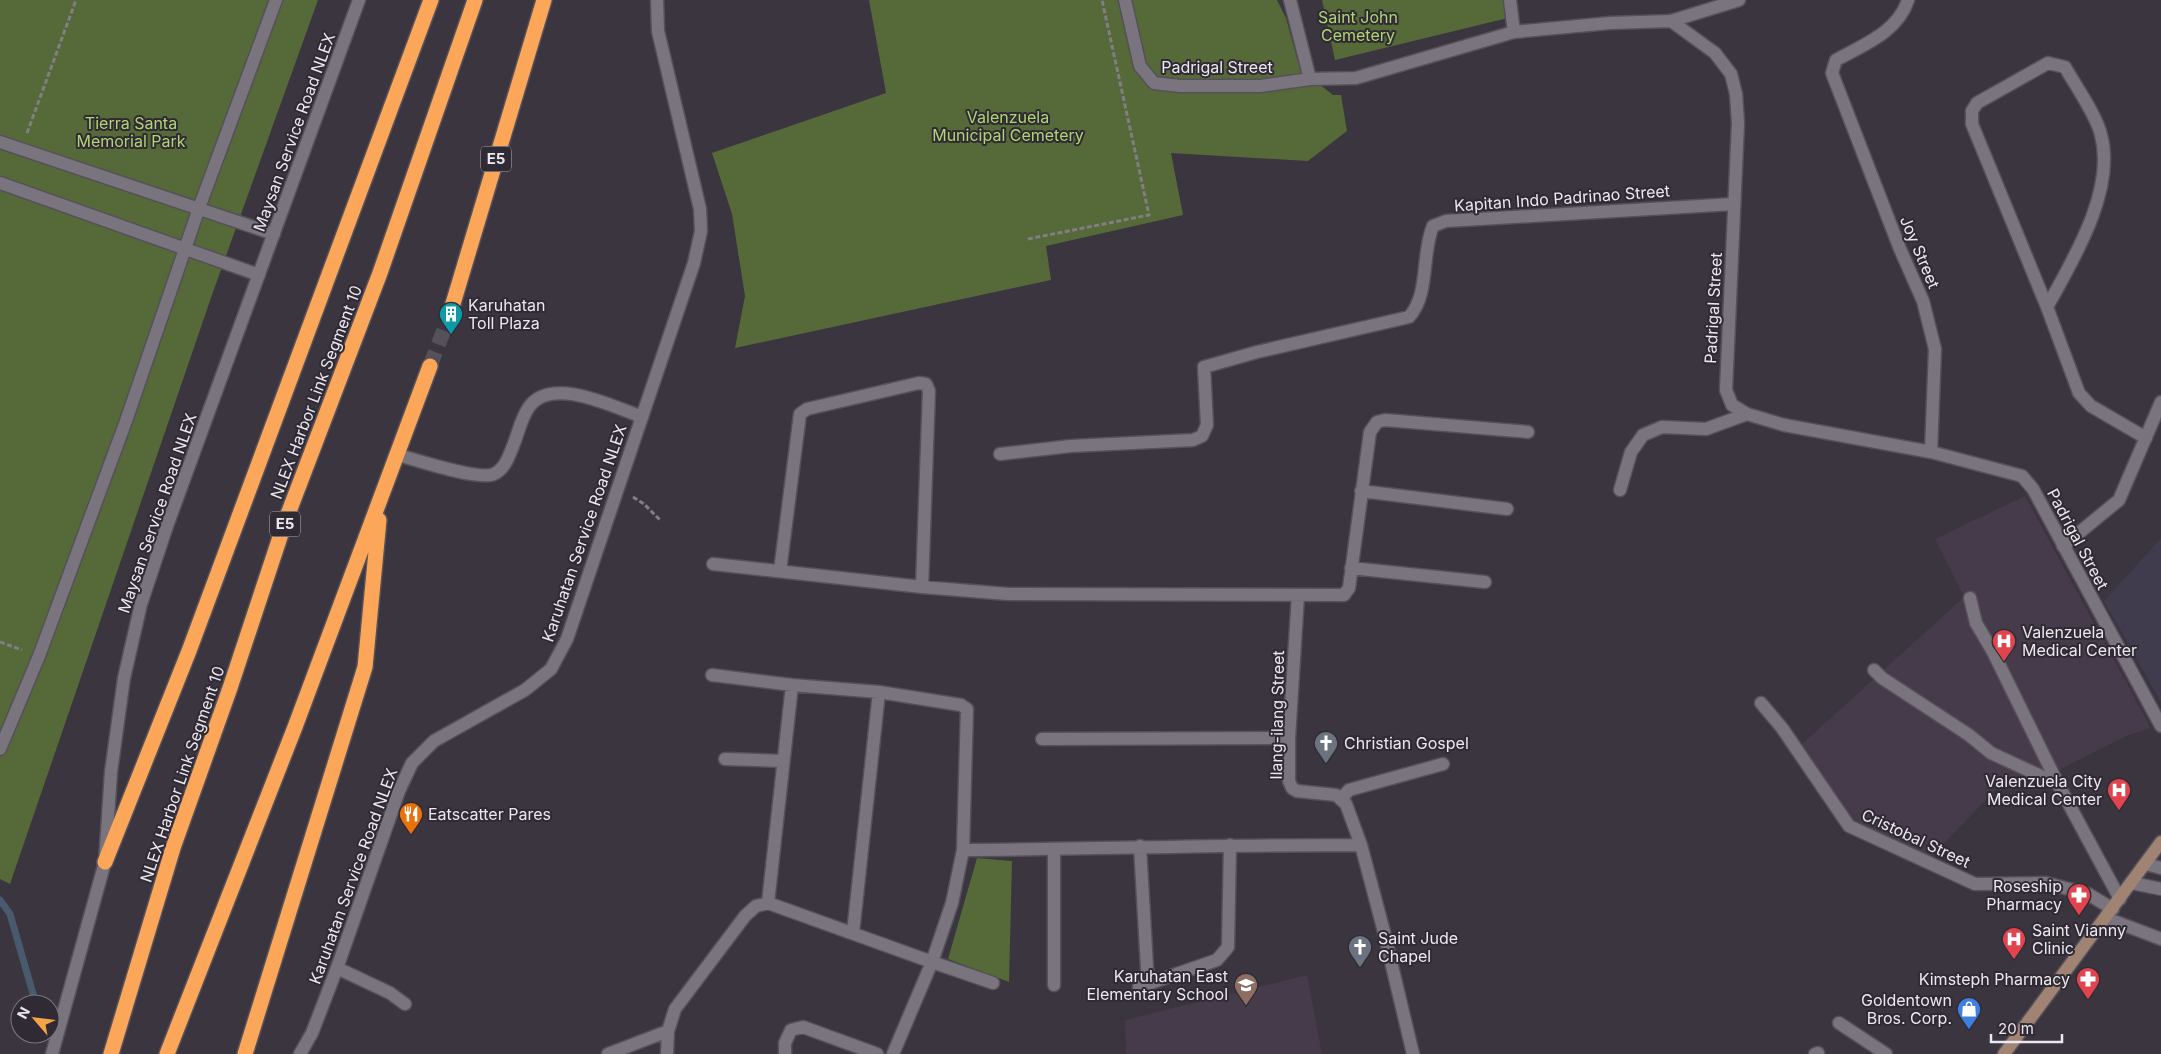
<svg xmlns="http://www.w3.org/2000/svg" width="2161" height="1054" font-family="Inter,sans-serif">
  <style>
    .commercial { fill: #413c4d }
    .built { fill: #453b4b }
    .green { fill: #566939 }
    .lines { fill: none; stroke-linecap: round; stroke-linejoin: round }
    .stream { stroke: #495a6f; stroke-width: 7 }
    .motorway-tunnel { stroke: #555059; stroke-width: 15; stroke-dasharray: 15 8; stroke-linecap: butt }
    .service-casing { stroke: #565159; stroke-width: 15 }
    .minor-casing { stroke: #565159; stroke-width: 15 }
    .tertiary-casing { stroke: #565159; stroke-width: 15 }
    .secondary-casing { stroke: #565159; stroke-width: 15 }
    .motorway-casing { stroke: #565159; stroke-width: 18 }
    .path { stroke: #827e86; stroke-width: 3; stroke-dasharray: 5 2.5; stroke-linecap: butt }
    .service { stroke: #7a747f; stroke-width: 12 }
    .minor { stroke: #7a747f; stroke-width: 12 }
    .tertiary { stroke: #7a747f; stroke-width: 12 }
    .secondary { stroke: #a18374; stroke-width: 12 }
    .motorway { stroke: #fba659; stroke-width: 15 }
    .labels { text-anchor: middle; stroke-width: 4; stroke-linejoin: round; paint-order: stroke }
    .shield { fill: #302a34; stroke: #b3afb6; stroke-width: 1 }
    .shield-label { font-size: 15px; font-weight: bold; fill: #ebe8ee }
    .park-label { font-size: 16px; fill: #b0d671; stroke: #302a34 }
    .street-label { font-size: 16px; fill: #ebe8ee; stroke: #302a34 }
    .poi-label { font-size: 16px; fill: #ebe8ee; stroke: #302a34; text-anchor: start }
  </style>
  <rect width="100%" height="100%" fill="#3a353f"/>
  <path class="commercial" d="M2161 538V702L2104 601Z"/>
  <path class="built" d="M2025 496 2151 728 2126 736 2059 770 2007 778 1930 858 1851 822 1802 744 1964 597 1935 539Z
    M1307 975 1322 1054H1126L1125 1020Z"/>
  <path class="green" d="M0 0H318L213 292 10 884 0 879Z
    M869 0H1277L1286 18 1300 69 1333 95H1341L1347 131 1308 161 1171 153 1183 215 1046 246 1051 280 735 348 745 296 732 214 712 153 886 93Z
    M1322 0H1505L1508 18 1335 60Z
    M977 858 1012 861 1009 982 948 959Z"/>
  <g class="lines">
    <path class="stream" d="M0 900 10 914 36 1004"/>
    <path class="motorway-tunnel" d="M430 366 449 317"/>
    <g class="service-casing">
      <path id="service" d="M1671 21 1739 0
        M0 142 274 234
        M0 183 259 275
        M398 455C417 460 479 481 494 474 505 469 509 456 513 446 518 434 521 418 529 407 551 375 614 407 642 417
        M1620 490 1631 452 1643 435 1662 427 1706 429 1747 414
        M1970 598 1976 623 1993 652 2058 784 2120 899
        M1874 670 1882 678 1969 735 1991 753 2058 784
        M0 749 39 656 126 421 199 208 276 0
        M2146 864 2161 868
        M2132 883 2161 889
        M2106 918 2161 939
        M932 962 993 983
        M337 968 390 993 405 1004
        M1054 985V850
        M1139 987 1217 960 1228 947 1230 845
        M1839 1023 1886 1054"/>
    </g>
    <g class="minor-casing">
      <path id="minor" d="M1510 0 1514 32
        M1908 0C1898 32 1863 45 1836 60L1832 73 1900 249 1923 301 1935 349 1931 452
        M2047 307C2073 260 2116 190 2101 135 2097 116 2075 85 2065 67L2048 63 1977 103 1972 111V124L2047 307 2079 393 2091 406 2146 438
        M1000 454 1071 446 1193 440 1202 436 1207 425 1204 367 1257 352 1409 317C1430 294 1421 254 1433 226L1446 221 1734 204
        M1361 491 1507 509
        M2063 546 2119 500 2161 402
        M713 564 922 587 1008 594 1344 595 1349 588 1370 432 1377 422 1385 420 1528 432
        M1351 568 1485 582
        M780 571 800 414 807 409 919 383 926 384 929 391 922 587
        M1298 595 1289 738V781L1292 788 1297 791 1336 795 1346 804 1361 845 1383 928 1413 1054
        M712 675 792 685 879 692 961 705 967 709 963 850 952 903 932 962 893 1054
        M1761 703 1782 728 1849 826 1975 884 2046 883 2088 894 2113 909
        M1042 739 1289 738
        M725 759 783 761
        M1342 798 1349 790 1443 764
        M1140 846 1148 985
        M963 850C1095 849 1228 845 1361 845
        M768 903 792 685
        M853 933 879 692
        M608 1054 668 1031 675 1009 745 916 756 906 768 903 932 962
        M667 1054 668 1031
        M785 1054V1043L791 1030 803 1027 877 1054
        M1815 1054 1818 1053"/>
    </g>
    <g class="tertiary-casing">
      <path id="tertiary" d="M1125 0 1140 66 1154 83 1180 86H1260L1310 79 1356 78 1514 32 1610 23 1671 21 1715 53 1731 74 1736 94 1738 123 1726 390 1732 405 1747 414 1784 425 1931 452 2022 476 2033 489 2161 726
        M1290 0 1310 79
        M52 1054 105 862 111 772 124 678 141 604 167 526 359 0
        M300 1054 312 1033 337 968 399 791 412 763 434 741 525 690 551 669 567 639 694 263 701 231 700 209 658 31 657 0"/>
    </g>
    <g class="secondary-casing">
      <path id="secondary" d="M2004 1054 2161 842"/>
    </g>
    <g class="motorway-casing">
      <path id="motorway" d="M449 317 544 0
        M105 862 189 651 431 0
        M111 1054 173 848 230 688 285 522 380 273 475 0
        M167 1054 295 727 430 366
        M245 1054 365 667 379 520"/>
    </g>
    <path class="path" d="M27 133 76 0
      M1028 239 1149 215 1102 0
      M633 497 644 504 661 521
      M0 642 22 650"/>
    <use href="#service" class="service"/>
    <use href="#minor" class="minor"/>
    <use href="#tertiary" class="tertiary"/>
    <use href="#secondary" class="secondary"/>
    <use href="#motorway" class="motorway"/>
  </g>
  <defs>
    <g id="building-pin" transform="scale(1.25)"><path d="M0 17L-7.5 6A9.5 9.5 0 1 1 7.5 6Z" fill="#0f9aa8" stroke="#302a34"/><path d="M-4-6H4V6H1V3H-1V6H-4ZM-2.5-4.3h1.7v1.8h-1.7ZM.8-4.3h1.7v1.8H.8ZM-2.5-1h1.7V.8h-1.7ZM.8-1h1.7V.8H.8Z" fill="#fff"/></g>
    <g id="hospital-pin" transform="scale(1.25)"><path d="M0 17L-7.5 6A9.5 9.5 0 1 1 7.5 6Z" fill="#e0444e" stroke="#302a34"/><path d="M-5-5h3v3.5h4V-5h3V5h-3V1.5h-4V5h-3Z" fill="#fff"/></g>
    <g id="church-pin" transform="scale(1.25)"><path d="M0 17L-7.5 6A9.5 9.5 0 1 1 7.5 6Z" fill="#6b7280" stroke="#302a34"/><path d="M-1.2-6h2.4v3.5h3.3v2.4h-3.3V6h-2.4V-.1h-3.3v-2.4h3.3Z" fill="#fff"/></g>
    <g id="restaurant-pin" transform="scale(1.25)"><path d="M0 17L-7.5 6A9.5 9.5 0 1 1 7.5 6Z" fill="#e8710a" stroke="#302a34"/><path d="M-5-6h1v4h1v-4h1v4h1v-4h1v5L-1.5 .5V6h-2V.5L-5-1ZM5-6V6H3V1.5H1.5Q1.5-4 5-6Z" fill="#fff"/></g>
    <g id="pharmacy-pin" transform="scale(1.25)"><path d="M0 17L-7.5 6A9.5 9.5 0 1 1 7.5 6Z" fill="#e0444e" stroke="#302a34"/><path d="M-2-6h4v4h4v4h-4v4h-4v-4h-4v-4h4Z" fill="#fff"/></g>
    <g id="school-pin" transform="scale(1.25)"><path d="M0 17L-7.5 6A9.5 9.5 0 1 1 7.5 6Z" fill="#8d6e63" stroke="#302a34"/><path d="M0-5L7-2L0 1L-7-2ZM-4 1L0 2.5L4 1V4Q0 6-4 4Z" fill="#fff"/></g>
    <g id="shop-pin" transform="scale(1.25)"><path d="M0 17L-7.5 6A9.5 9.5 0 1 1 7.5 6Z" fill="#3f7fe0" stroke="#302a34"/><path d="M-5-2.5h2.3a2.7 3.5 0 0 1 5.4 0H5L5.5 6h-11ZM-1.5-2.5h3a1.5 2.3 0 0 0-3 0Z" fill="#fff"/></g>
  </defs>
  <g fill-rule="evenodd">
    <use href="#building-pin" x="451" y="314"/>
    <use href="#hospital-pin" x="2004" y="641"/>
    <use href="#church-pin" x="1326" y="743"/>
    <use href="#hospital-pin" x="2119" y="790"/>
    <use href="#restaurant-pin" x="411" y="814"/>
    <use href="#pharmacy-pin" x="2079" y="895"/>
    <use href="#hospital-pin" x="2014" y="939"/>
    <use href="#church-pin" x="1360" y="947"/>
    <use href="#pharmacy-pin" x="2088" y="979"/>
    <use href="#school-pin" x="1246" y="985"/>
    <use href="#shop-pin" x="1969" y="1009"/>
  </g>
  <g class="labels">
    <g class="shield">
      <rect x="481" y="146.5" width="30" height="25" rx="4"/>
      <rect x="270" y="511.5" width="30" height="25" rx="4"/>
    </g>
    <g class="shield-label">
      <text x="496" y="164">E5</text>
      <text x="285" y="529">E5</text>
    </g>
    <g class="park-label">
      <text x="1358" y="23">Saint John<tspan x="1358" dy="18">Cemetery</tspan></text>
      <text x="1008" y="123">Valenzuela<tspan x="1008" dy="18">Municipal Cemetery</tspan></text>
      <text x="131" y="129">Tierra Santa<tspan x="131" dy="18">Memorial Park</tspan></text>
    </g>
    <g class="street-label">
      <text x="1217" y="73">Padrigal Street</text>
      <text transform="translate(294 132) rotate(-70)" y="6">Maysan Service Road NLEX</text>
      <text transform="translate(1562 198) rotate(-4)" y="6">Kapitan Indo Padrinao Street</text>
      <text transform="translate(1920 252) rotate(67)" y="6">Joy Street</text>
      <text transform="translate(1713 308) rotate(-87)" y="6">Padrigal Street</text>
      <text transform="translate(316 392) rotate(-69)" y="6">NLEX Harbor Link Segment 10</text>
      <text transform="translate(157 513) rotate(-71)" y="6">Maysan Service Road NLEX</text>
      <text transform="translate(584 533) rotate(-71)" y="6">Karuhatan Service Road NLEX</text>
      <text transform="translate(2078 539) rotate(62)" y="6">Padrigal Street</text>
      <text transform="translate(1277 715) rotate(-89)" y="6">Ilang-ilang Street</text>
      <text transform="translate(182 774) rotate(-71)" y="6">NLEX Harbor Link Segment 10</text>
      <text transform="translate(1916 838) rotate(25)" y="6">Cristobal Street</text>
      <text transform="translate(353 876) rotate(-70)" y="6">Karuhatan Service Road NLEX</text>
    </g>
    <g class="poi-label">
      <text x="468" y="311">Karuhatan<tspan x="468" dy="18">Toll Plaza</tspan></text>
      <text x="2022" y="638">Valenzuela<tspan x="2022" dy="18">Medical Center</tspan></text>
      <text x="1344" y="749">Christian Gospel</text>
      <text x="2102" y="787" text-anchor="end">Valenzuela City<tspan x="2102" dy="18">Medical Center</tspan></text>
      <text x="428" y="820">Eatscatter Pares</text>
      <text x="2062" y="892" text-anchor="end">Roseship<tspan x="2062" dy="18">Pharmacy</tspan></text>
      <text x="2032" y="936">Saint Vianny<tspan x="2032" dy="18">Clinic</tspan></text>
      <text x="1378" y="944">Saint Jude<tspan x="1378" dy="18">Chapel</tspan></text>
      <text x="1228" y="982" text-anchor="end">Karuhatan East<tspan x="1228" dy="18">Elementary School</tspan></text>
      <text x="2070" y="985" text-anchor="end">Kimsteph Pharmacy</text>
      <text x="1952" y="1006" text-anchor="end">Goldentown<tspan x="1952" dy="18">Bros. Corp.</tspan></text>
    </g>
  </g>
  <g transform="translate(35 1019) rotate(298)"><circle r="24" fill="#302a34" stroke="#7b767e"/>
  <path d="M0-4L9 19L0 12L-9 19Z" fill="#f5a346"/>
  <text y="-8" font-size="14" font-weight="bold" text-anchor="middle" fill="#ebe8ee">N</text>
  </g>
  <path d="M1991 1034v8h71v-8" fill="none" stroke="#ebe8ee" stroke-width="2.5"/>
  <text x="1998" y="1034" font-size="15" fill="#ebe8ee" stroke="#302a34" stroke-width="4" paint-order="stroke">20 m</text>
</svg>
